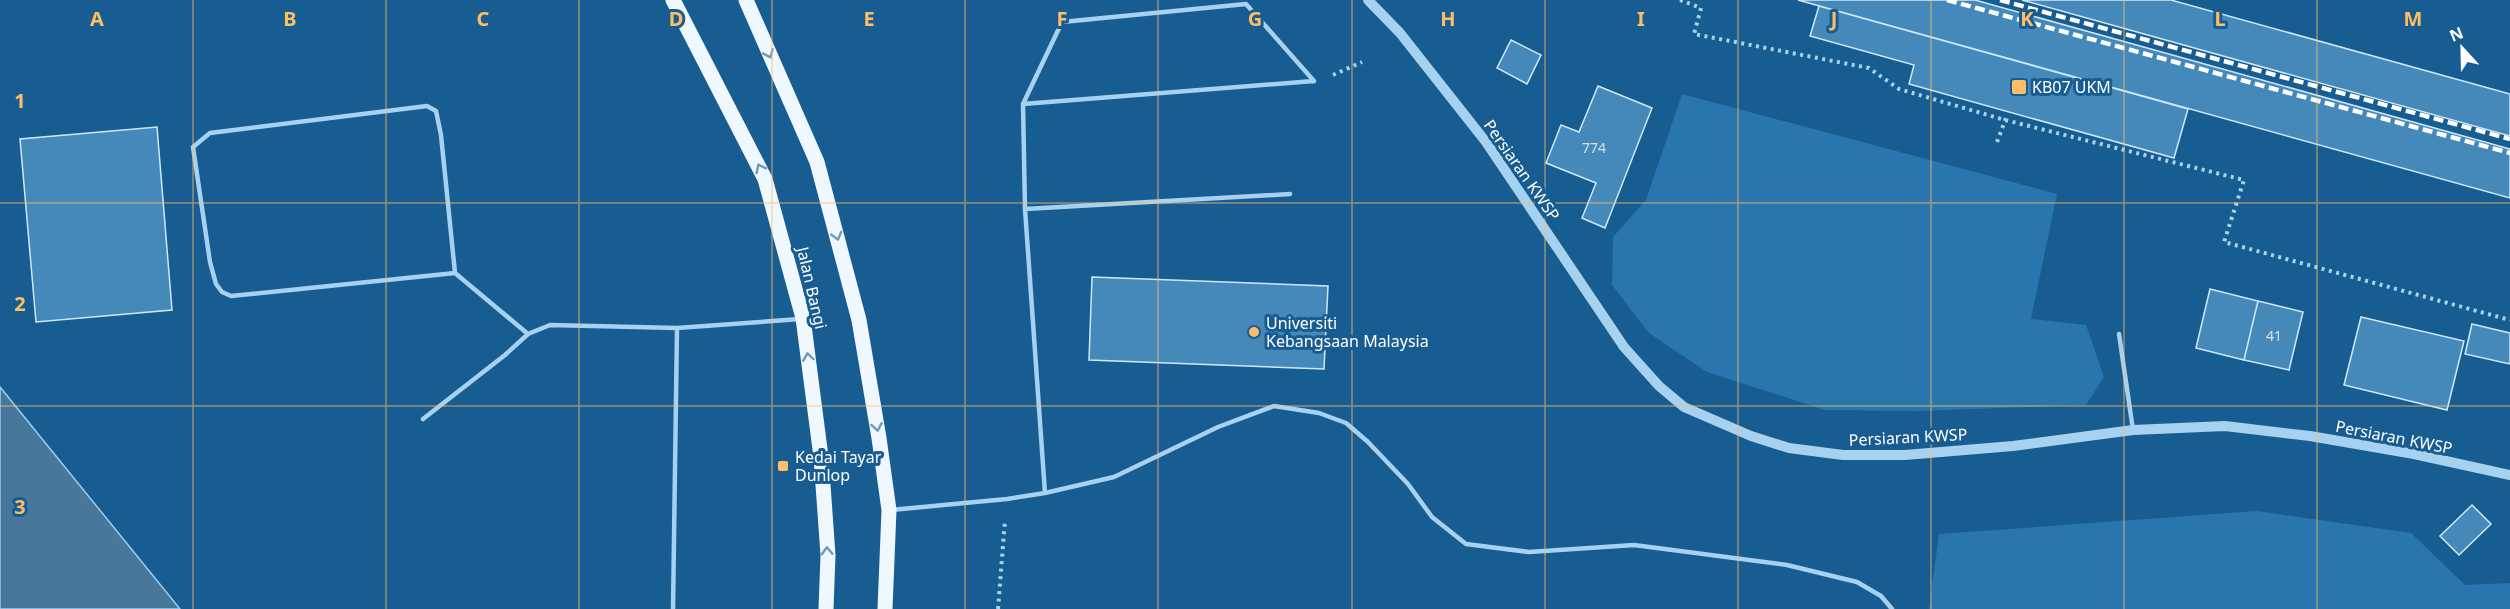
<svg xmlns="http://www.w3.org/2000/svg" width="2510" height="609" font-family="'Noto Sans',sans-serif">
  <style>
    .green { fill: #2876ad }
    .water { fill: #47789c; stroke: #99cef2; stroke-width: 1.5 }
    .building { fill: #4589ba; stroke: #cde8fb; stroke-width: 1.5 }
    .lines { fill: none; stroke-linecap: round; stroke-linejoin: round }
    .path { stroke: #a7d1f0; stroke-width: 4; stroke-dasharray: 3 4.5; stroke-linecap: butt }
    .service { stroke: #a7d1f0; stroke-width: 4.5 }
    .tertiary { stroke: #a7d1f0; stroke-width: 10 }
    .primary { stroke: #eff7ff; stroke-width: 15 }
    .rail { stroke: #fff; stroke-width: 4.5; stroke-dasharray: 10 4.5; stroke-linecap: butt }
    .oneway { stroke: #6e9bbd }
    .grid { fill: none; stroke: #ffbe65; stroke-width: 1.5; stroke-opacity: 0.55 }
    .poi-dot { fill: #ffbe65; stroke: #185d91; stroke-width: 2 }
    .labels { text-anchor: middle; stroke-width: 6; stroke-linejoin: round; paint-order: stroke }
    .number-label { font-size: 14px; fill: #d0e2ee }
    .poi-label { font-size: 16px; fill: #fff; stroke: #185d91; text-anchor: start }
    .street-label { font-size: 16px; fill: #fff; stroke: #185d91 }
    .grid-label { font-size: 20px; text-anchor: middle; font-weight: bold; fill: #ffbe65; stroke: #185d91; stroke-width: 6; stroke-linejoin: round; paint-order: stroke }
  </style>
  <rect width="100%" height="100%" fill="#185d91"/>
  <path class="green" d="M1682 94 2057 194 2031 319 2086 325 2104 377 2086 405 1919 411 1825 410 1707 372 1649 333 1612 285 1613 237 1646 200Z
    M2257 511 2411 533 2465 585 2510 583V609H1929L1939 534Z"/>
  <path class="water" d="M0 387 180 609H0Z"/>
  <path class="building" d="M1798 0H1975L2510 149V198Z
    M2022 0H2171L2510 94V136Z
    M1819 6 2188 109 2174 158 1909 84 1914 65 1810 36Z
    M1511 40 1541 55 1527 84 1497 68Z
    M1598 86 1652 108 1605 228 1582 218 1596 183 1546 163 1561 125 1579 132Z
    M157 127 172 310 36 322 20 139Z
    M1092 277 1328 286 1324 369 1089 360Z
    M2210 289 2258 301 2244 360 2196 348Z
    M2258 301 2303 312 2289 370 2244 360Z
    M2361 317 2464 341 2447 410 2344 385Z
    M2472 324 2510 333V364L2465 354Z
    M2472 505 2491 524 2459 555 2440 536Z"/>
  <g class="lines">
    <path class="path" d="M1680 0 1701 8 1694 34 1869 68 1899 89 2005 120 2244 180 2224 242 2510 320
      M1333 75 1362 62
      M1997 142 2007 115
      M998 609 1005 520"/>
    <path class="service" d="M1023 104 1314 81
      M1025 209 1290 194
      M455 273 231 296 222 292 216 284 210 262 193 147 210 133 427 106 436 111 441 135 455 273 528 334
      M2119 334 2133 430
      M423 419 505 355 528 334 550 325 677 328 800 319
      M1045 493 1025 209 1023 104 1062 22 1246 4 1314 81
      M891 510 1007 499 1045 493 1114 477 1218 427 1274 406 1319 413 1346 423 1368 442 1408 484 1432 517 1466 544 1529 552 1634 545 1787 565 1857 582 1881 596 1892 609
      M673 609 677 328"/>
    <path class="tertiary" d="M1368 0 1400 33 1486 142 1624 347 1659 386 1684 407 1751 436 1789 448 1843 455H1905L2013 446 2133 430 2225 426 2310 436 2414 454 2510 475"/>
    <path class="primary" d="M673 0 765 179 803 318 821 457 828 555 826 609
      M746 0 817 162 859 320 879 438 889 510 885 609"/>
    <path class="rail" d="M1947 0 2510 153
      M2000 0 2510 139"/>
  </g>
  <defs><path id="oneway-chevron" d="M-2-3.5L2.5 0L-2 3.5" fill="none" stroke-width="1.6" stroke-linecap="round" stroke-linejoin="round" transform="scale(1.5)"/></defs>
  <g class="oneway">
    <use href="#oneway-chevron" transform="translate(769 54) rotate(66)"/>
    <use href="#oneway-chevron" transform="translate(760 168) rotate(-117)"/>
    <use href="#oneway-chevron" transform="translate(837 236) rotate(75)"/>
    <use href="#oneway-chevron" transform="translate(808 357) rotate(-98)"/>
    <use href="#oneway-chevron" transform="translate(877 427) rotate(80)"/>
    <use href="#oneway-chevron" transform="translate(827 551) rotate(-92)"/>
  </g>
  <path class="grid" d="M193 0V609M386 0V609M579 0V609M772 0V609M965 0V609M1158 0V609M1352 0V609M1545 0V609M1738 0V609M1931 0V609M2124 0V609M2317 0V609M0 203H2510M0 406H2510"/>
  <g class="poi-dot">
    <rect x="2011" y="79" width="16" height="16" rx="3"/>
    <circle cx="1254" cy="332" r="6"/>
    <rect x="777" y="460" width="12" height="12" rx="3"/>
  </g>
  <g class="labels">
    <g class="number-label">
      <text x="1594" y="153">774</text>
      <text x="2274" y="341">41</text>
    </g>
    <g class="poi-label">
      <text x="2032" y="93">KB07 UKM</text>
      <text x="1266" y="329">Universiti<tspan x="1266" dy="18">Kebangsaan Malaysia</tspan></text>
      <text x="795" y="463">Kedai Tayar<tspan x="795" dy="18">Dunlop</tspan></text>
    </g>
    <g class="street-label">
      <text transform="translate(1522 170) rotate(55)" y="6">Persiaran KWSP</text>
      <text transform="translate(812 288) rotate(77)" y="6">Jalan Bangi</text>
      <text transform="translate(1908 437) rotate(-3)" y="6">Persiaran KWSP</text>
      <text transform="translate(2394 437) rotate(11)" y="6">Persiaran KWSP</text>
    </g>
  </g>
  <g class="grid-label">
    <text x="97" y="26">A</text>
    <text x="290" y="26">B</text>
    <text x="483" y="26">C</text>
    <text x="676" y="26">D</text>
    <text x="869" y="26">E</text>
    <text x="1062" y="26">F</text>
    <text x="1255" y="26">G</text>
    <text x="1448" y="26">H</text>
    <text x="1641" y="26">I</text>
    <text x="1834" y="26">J</text>
    <text x="2027" y="26">K</text>
    <text x="2220" y="26">L</text>
    <text x="2413" y="26">M</text>
    <text x="20" y="108">1</text>
    <text x="20" y="311">2</text>
    <text x="20" y="514">3</text>
  </g>
  <g transform="translate(2462 48) rotate(338)" stroke="#185d91" stroke-width="4.5" paint-order="stroke">
  <path d="M0-4.5L10 22L0 15L-10 22Z" fill="#ffffff"/>
  <text y="-9" font-size="16" font-weight="bold" text-anchor="middle" fill="#ffffff">N</text>
  </g>
</svg>
